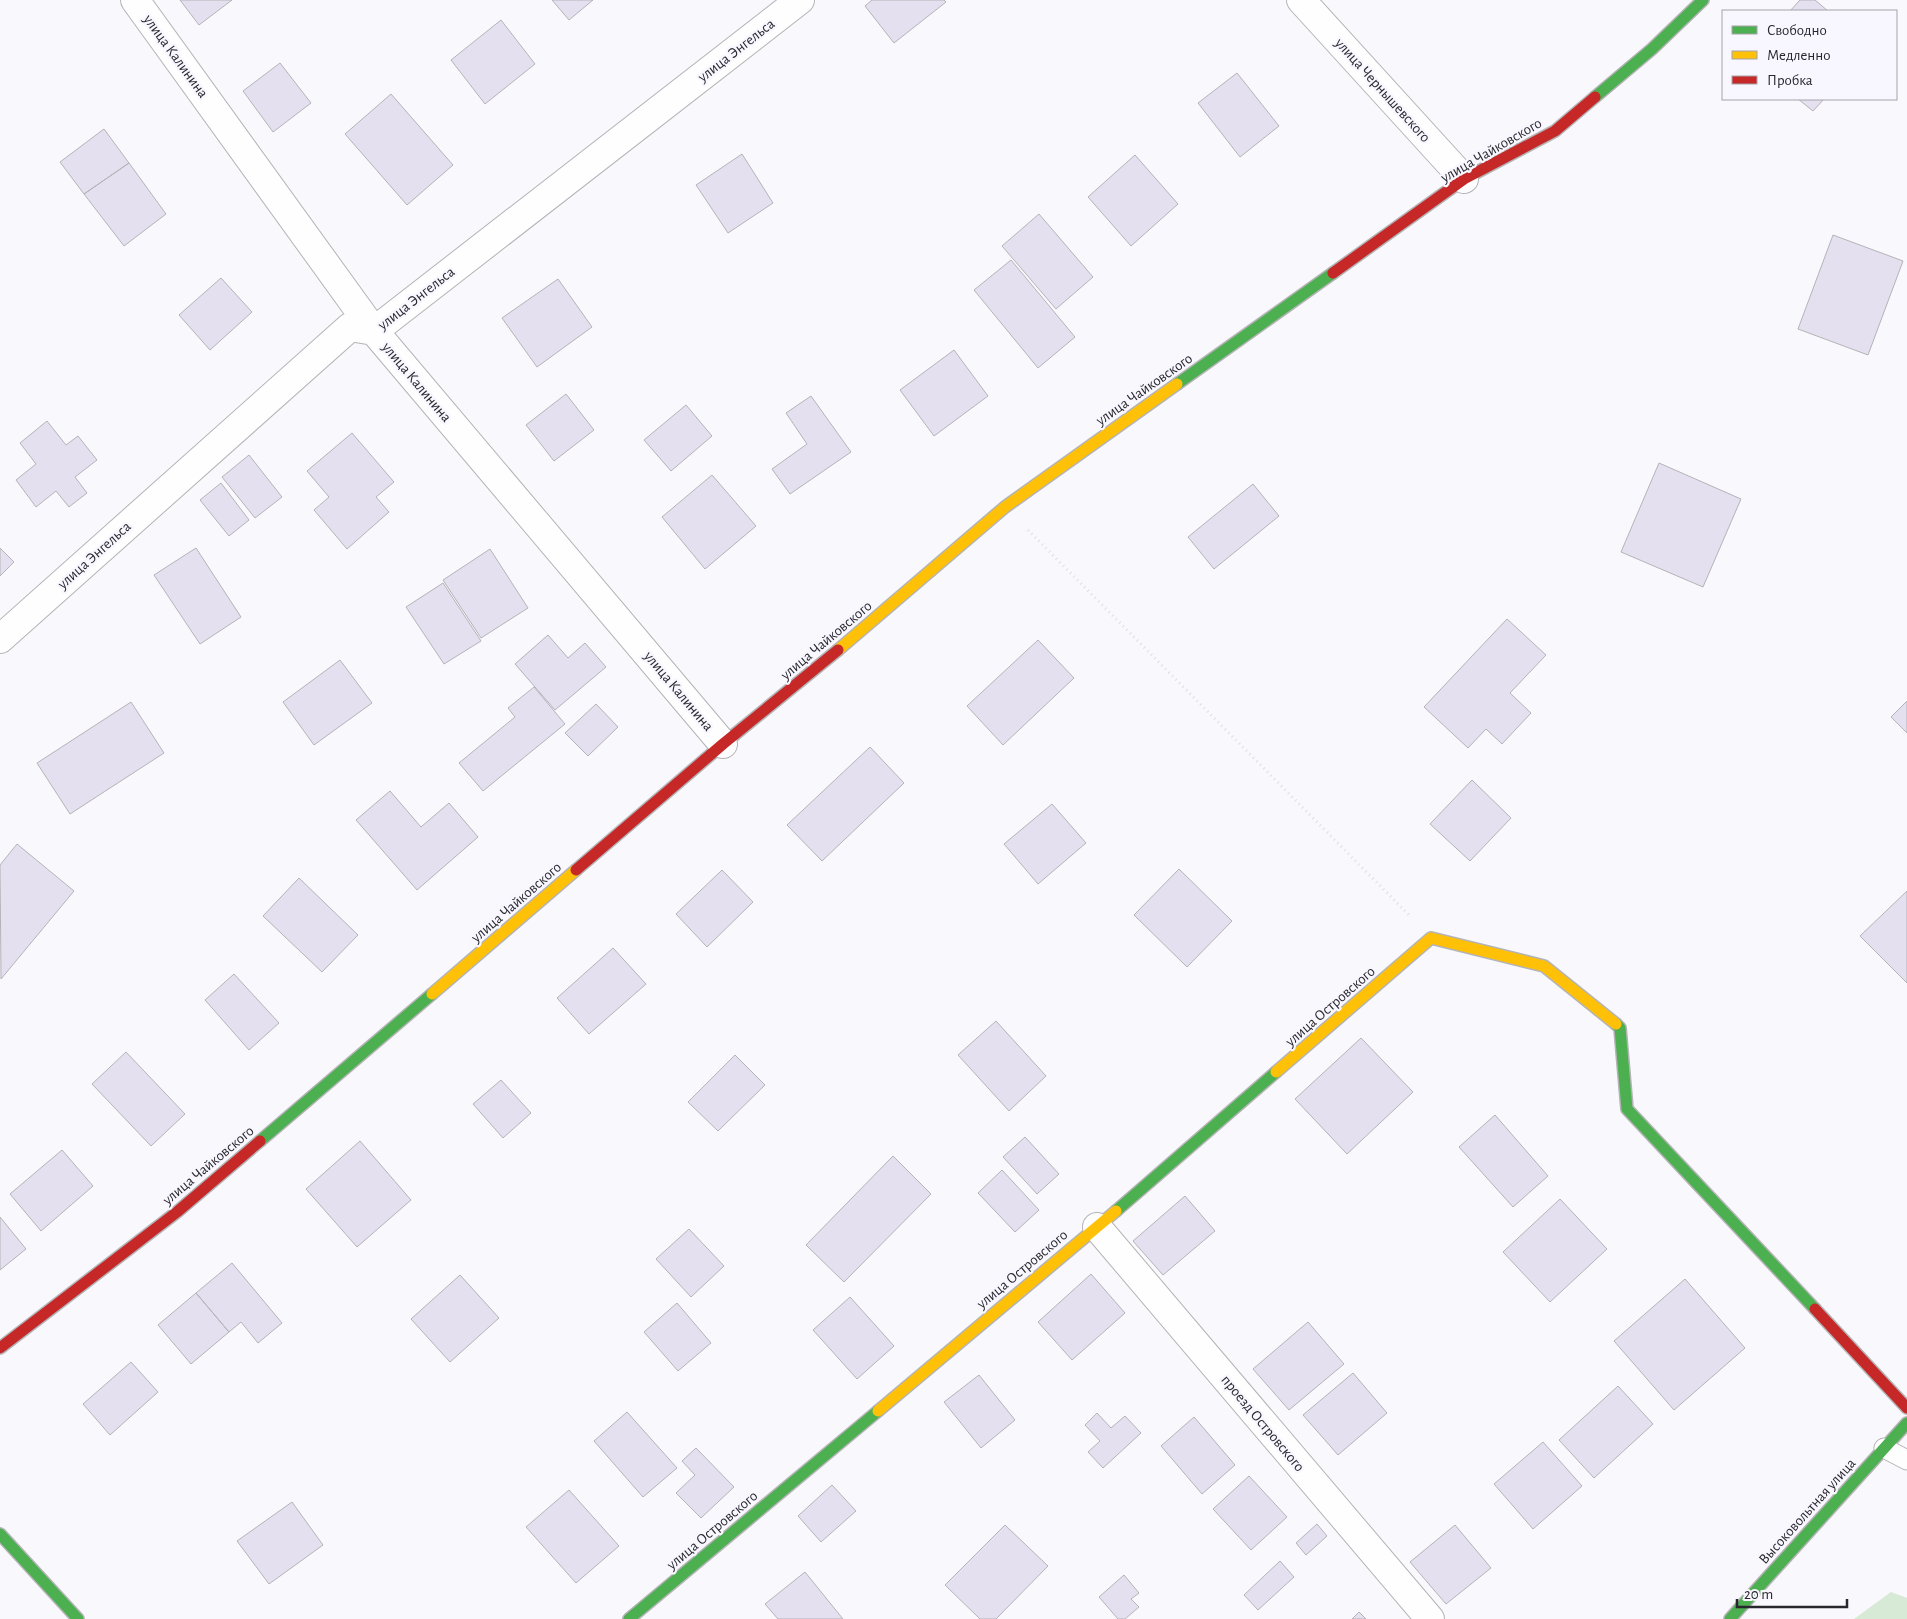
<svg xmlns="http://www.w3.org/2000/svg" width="1907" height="1619" font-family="'Alegreya Sans',sans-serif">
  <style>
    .green { fill: #d7ead6 }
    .building { fill: #e4e0ef; stroke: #b4b3b7 }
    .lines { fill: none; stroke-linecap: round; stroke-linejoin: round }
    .lane-casing { stroke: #b4b3b6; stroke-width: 21 }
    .street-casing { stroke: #b4b3b6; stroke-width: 30 }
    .fast-casing { stroke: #b4b3b6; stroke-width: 14 }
    .slow-casing { stroke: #b4b3b6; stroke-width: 14 }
    .jam-casing { stroke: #b4b3b6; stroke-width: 14 }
    .path { stroke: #dededf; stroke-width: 3; stroke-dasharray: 1 4; stroke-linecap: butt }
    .lane { stroke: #fefeff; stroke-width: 19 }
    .street { stroke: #fefeff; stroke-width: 28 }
    .fast { stroke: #4caf50; stroke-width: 11 }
    .slow { stroke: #ffc107; stroke-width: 11 }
    .jam { stroke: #c62828; stroke-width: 11 }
    .labels { text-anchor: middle; stroke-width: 4.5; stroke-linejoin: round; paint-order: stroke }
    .street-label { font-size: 15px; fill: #28272c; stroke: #f8f6fe }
  </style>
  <rect width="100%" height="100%" fill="#f9f8fc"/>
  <path class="green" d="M1891 1592 1907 1598V1619H1854Z"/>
  <path class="building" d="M180 0H232L199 25Z
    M552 0H593L569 20Z
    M872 0H944L946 2 894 43 865 6Z
    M1800 0H1815L1828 11H1790Z
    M501 20 535 64 485 104 451 60Z
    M280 63 311 103 273 132 243 91Z
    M1237 73 1279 126 1240 157 1198 103Z
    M391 94 453 165 407 205 345 134Z
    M1798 99H1824L1813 111Z
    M104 129 129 163 84 194 60 162Z
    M742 154 773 203 728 233 696 185Z
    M1135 155 1178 204 1131 246 1088 197Z
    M129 163 166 214 124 246 84 194Z
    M1039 214 1093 277 1056 309 1002 246Z
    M1833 235 1903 261 1868 355 1798 329Z
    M1011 260 1075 337 1038 368 974 290Z
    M221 278 252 312 210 350 179 315Z
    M558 279 592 327 537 367 502 318Z
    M954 350 988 396 934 436 900 390Z
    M566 394 594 430 554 461 526 425Z
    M811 396 851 452 790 494 772 469 807 444 786 413Z
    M686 405 712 436 671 471 644 440Z
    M47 421 66 445 78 436 97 460 75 477 87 493 69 507 56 491 36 507 16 480 36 464 20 443Z
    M352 433 394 482 376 497 389 512 347 549 314 510 329 497 307 471Z
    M249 455 282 497 255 518 222 477Z
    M1659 463 1741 499 1703 587 1621 552Z
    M712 475 756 526 705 569 662 517Z
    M221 483 249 520 229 536 200 500Z
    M1253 484 1279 516 1214 569 1188 537Z
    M0 548 14 562 0 576Z
    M196 548 241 617 200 644 154 575Z
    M490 549 528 608 481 638 443 580Z
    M443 583 481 641 444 664 406 607Z
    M1507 619 1546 655 1510 693 1531 713 1502 744 1486 729 1468 748 1424 707Z
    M548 635 568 658 585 643 606 667 555 710 515 664Z
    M1038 640 1074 678 1003 745 967 706Z
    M340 660 372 703 314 745 283 702Z
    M534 687 565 724 483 791 459 763 515 717 508 708Z
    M1907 701V733L1891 717Z
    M131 702 164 753 70 814 37 763Z
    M596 704 618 727 588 756 565 733Z
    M870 747 904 783 822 861 787 825Z
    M1472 780 1511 818 1470 861 1430 824Z
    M390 791 421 827 449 803 478 837 417 890 356 820Z
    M1052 804 1086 843 1038 884 1004 844Z
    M17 844 74 891 1 979 0 865Z
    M1179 869 1232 921 1187 967 1134 915Z
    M722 870 753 902 707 947 676 914Z
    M299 878 358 935 322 972 263 916Z
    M1907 891V983L1860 936Z
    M613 948 646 984 589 1034 557 998Z
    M234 974 279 1023 249 1050 205 1000Z
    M996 1021 1046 1076 1009 1111 958 1055Z
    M1361 1038 1413 1092 1347 1154 1295 1099Z
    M126 1052 185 1114 151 1146 92 1084Z
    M735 1055 765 1085 718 1131 688 1102Z
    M501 1080 531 1113 503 1138 473 1104Z
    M1495 1115 1548 1176 1513 1207 1459 1147Z
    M1025 1137 1059 1174 1037 1194 1003 1157Z
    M360 1141 411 1200 357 1247 306 1189Z
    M62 1150 93 1186 41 1231 10 1194Z
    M893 1156 931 1194 844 1282 806 1245Z
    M1002 1170 1039 1210 1015 1232 978 1193Z
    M1185 1196 1215 1231 1163 1275 1133 1241Z
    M1560 1199 1607 1249 1550 1302 1503 1252Z
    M0 1217 26 1249 0 1270Z
    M689 1229 724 1266 691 1297 656 1259Z
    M232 1263 282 1323 258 1343 241 1322 229 1332 196 1293Z
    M1091 1274 1125 1313 1072 1360 1038 1322Z
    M460 1275 499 1318 450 1362 411 1319Z
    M1685 1279 1745 1348 1674 1410 1614 1341Z
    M196 1293 229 1332 191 1364 158 1325Z
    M850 1297 894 1346 857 1379 813 1330Z
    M677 1303 711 1343 678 1371 644 1332Z
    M1308 1322 1344 1364 1289 1410 1253 1369Z
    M131 1362 158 1392 110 1435 83 1404Z
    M1353 1373 1387 1413 1338 1455 1303 1415Z
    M979 1375 1015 1420 981 1448 944 1402Z
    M1618 1386 1653 1424 1594 1478 1559 1440Z
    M627 1412 677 1468 643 1497 594 1441Z
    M1097 1413 1111 1428 1125 1416 1141 1433 1103 1468 1088 1452 1100 1441 1085 1425Z
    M1194 1417 1235 1465 1202 1494 1161 1446Z
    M1543 1442 1582 1486 1533 1529 1494 1484Z
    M696 1448 734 1487 701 1518 676 1493 695 1475 682 1461Z
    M1249 1476 1287 1517 1251 1550 1213 1509Z
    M832 1485 856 1511 821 1542 798 1516Z
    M569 1490 619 1546 576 1583 526 1527Z
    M292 1502 323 1545 269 1584 237 1541Z
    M1317 1524 1327 1536 1306 1555 1296 1543Z
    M1005 1525 1048 1566 996 1619H980L945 1585Z
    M1455 1525 1491 1568 1446 1604 1410 1562Z
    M1280 1561 1294 1577 1258 1610 1244 1595Z
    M805 1572 843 1619H778L765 1604Z
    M1124 1575 1139 1593 1131 1599 1139 1607 1125 1619H1118L1099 1597Z
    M1359 1612 1366 1619H1352Z"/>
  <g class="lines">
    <g class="lane-casing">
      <path id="lane" d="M1884 1448 1907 1460"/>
    </g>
    <g class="street-casing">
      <path id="street" d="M135 0 374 331 723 744
        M1301 0 1464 179
        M0 639 350 327 374 331 800 0
        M1097 1227 1430 1619"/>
    </g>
    <g class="fast-casing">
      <path id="fast" d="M1595 97 1652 49 1703 0
        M1177 384 1333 273
        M1616 1024 1620 1028 1627 1109 1815 1309
        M260 1141 432 994
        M1116 1211 1276 1072
        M0 1534 78 1619
        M629 1619 878 1411
        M1730 1619 1907 1423"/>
    </g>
    <g class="slow-casing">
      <path id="slow" d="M838 650 1005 507 1177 384
        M432 994 576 870
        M1276 1072 1431 938 1544 966 1616 1024
        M878 1411 1116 1211"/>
    </g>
    <g class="jam-casing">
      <path id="jam" d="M1333 273 1464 179 1555 131 1595 97
        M576 870 723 744 838 650
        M1815 1309 1907 1408
        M0 1348 177 1212 260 1141"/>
    </g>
    <path class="path" d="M1028 530 1409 915"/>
    <use href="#lane" class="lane"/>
    <use href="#street" class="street"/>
    <use href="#fast" class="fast"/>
    <use href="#slow" class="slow"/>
    <use href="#jam" class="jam"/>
  </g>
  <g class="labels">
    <g class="street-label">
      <text transform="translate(736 50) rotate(-38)" y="5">улица Энгельса</text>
      <text transform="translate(176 56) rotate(54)" y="5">улица Калинина</text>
      <text transform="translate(1383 90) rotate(48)" y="5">улица Чернышевского</text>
      <text transform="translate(1491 150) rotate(-30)" y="5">улица Чайковского</text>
      <text transform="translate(416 298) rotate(-38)" y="5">улица Энгельса</text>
      <text transform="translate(417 382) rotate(50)" y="5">улица Калинина</text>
      <text transform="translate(1144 389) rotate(-35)" y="5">улица Чайковского</text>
      <text transform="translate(94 555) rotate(-42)" y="5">улица Энгельса</text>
      <text transform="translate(826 640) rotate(-40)" y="5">улица Чайковского</text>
      <text transform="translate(679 691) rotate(50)" y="5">улица Калинина</text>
      <text transform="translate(516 902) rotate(-41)" y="5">улица Чайковского</text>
      <text transform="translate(1330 1006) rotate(-41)" y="5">улица Островского</text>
      <text transform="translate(208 1165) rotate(-40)" y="5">улица Чайковского</text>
      <text transform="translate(1022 1269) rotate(-40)" y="5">улица Островского</text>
      <text transform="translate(1263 1423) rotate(50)" y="5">проезд Островского</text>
      <text transform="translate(1807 1511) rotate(-48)" y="5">Высоковольтная улица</text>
      <text transform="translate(712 1530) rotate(-40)" y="5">улица Островского</text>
    </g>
  </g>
  <rect x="1722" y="10" width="175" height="90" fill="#f8f6fe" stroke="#a5a3aa"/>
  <rect x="1732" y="26" width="25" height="8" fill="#4caf50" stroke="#a5a3aa"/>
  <text x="1767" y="35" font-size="15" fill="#28272c">Свободно</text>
  <rect x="1732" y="51" width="25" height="8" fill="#ffc107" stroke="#a5a3aa"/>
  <text x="1767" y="60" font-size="15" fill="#28272c">Медленно</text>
  <rect x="1732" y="76" width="25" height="8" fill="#c62828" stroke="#a5a3aa"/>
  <text x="1767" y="85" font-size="15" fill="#28272c">Пробка</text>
  <path d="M1737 1599v8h110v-8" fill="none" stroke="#28272c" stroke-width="2.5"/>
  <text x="1744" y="1599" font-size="15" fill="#28272c" stroke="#f8f6fe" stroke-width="4" paint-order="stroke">20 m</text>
</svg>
